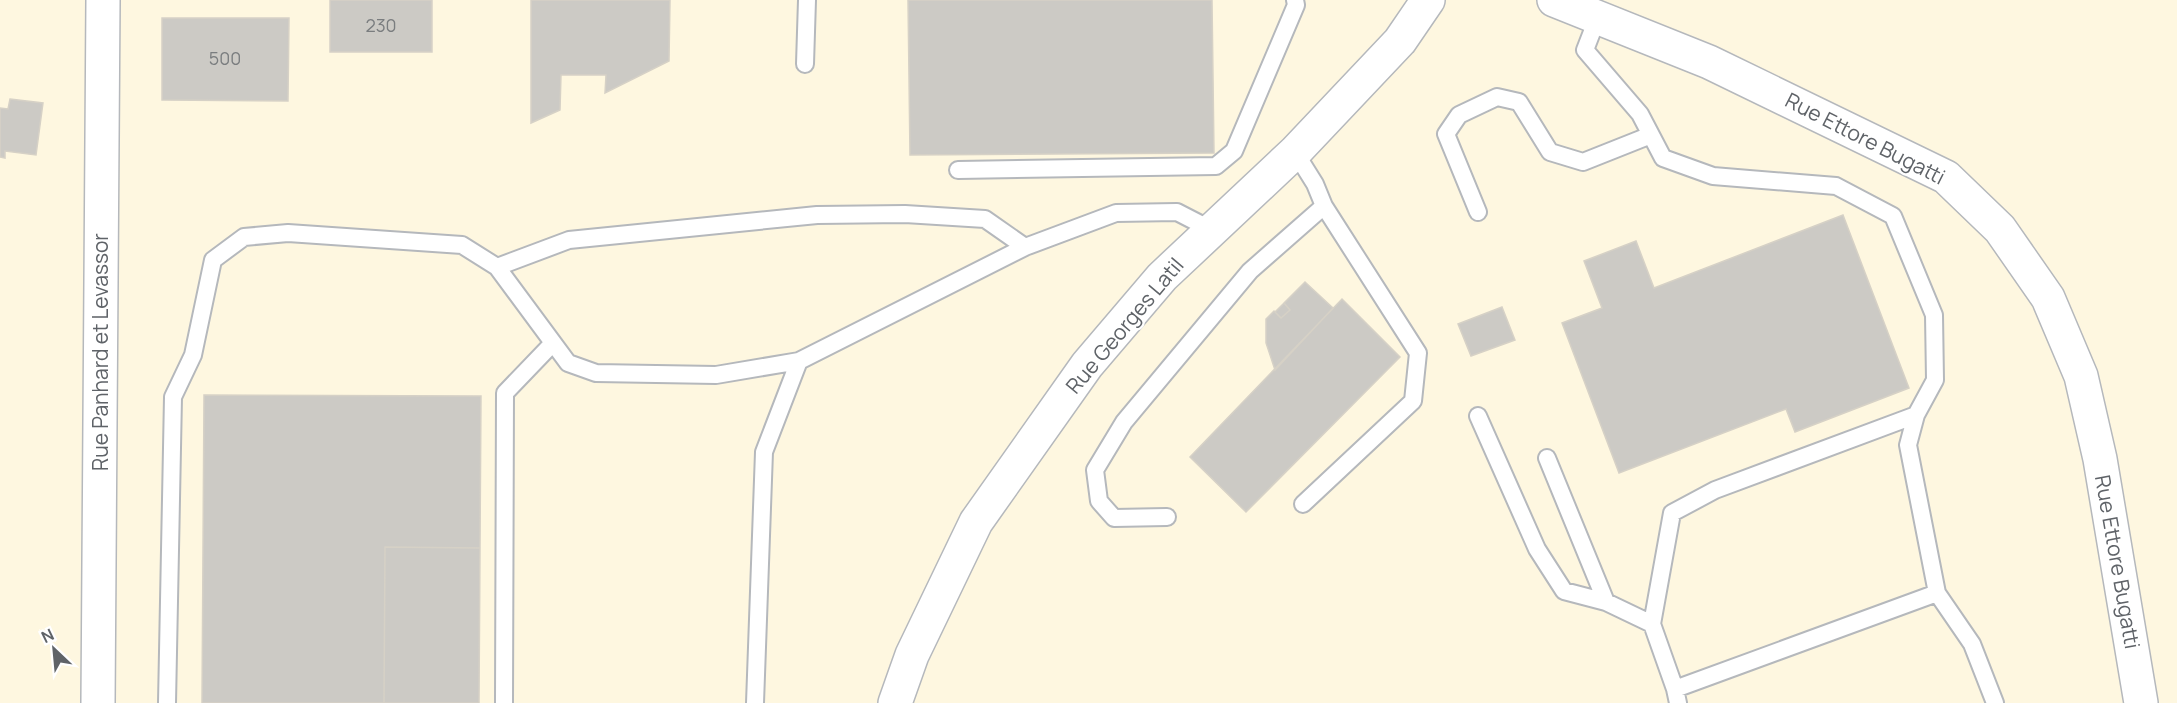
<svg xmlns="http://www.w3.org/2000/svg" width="2177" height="703" font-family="Manrope,sans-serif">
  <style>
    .commercial { fill: #fef7e0 }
    .building { fill: #cccac5; stroke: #d6d1c6; stroke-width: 1.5 }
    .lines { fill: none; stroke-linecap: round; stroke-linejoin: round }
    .lane-casing { stroke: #b5b8bc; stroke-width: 20 }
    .street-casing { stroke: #b5b8bc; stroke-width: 36 }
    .lane { stroke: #fff; stroke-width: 16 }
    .street { stroke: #fff; stroke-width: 33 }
    .labels { text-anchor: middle; stroke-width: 4.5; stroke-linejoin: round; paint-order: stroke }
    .number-label { font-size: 18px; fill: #7a7d7f }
    .street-label { font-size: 21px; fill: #5f6368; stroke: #fff }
  </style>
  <rect width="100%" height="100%" fill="#f1efe8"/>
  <path class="commercial" d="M0 0H2177V703H0Z"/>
  <path class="building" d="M330 0H432V52H330Z
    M531 0H670L669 61 605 93 606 75H561L560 110 531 123Z
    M908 0H1212L1214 153 910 155Z
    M162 18H289L288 101 162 100Z
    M10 99 43 103 36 155 5 151V158L0 157V108L8 109Z
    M1843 215 1909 388 1795 432 1786 409 1619 473 1562 323 1602 308 1584 261 1636 241 1654 288Z
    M1305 282 1333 308 1275 370 1266 343V319L1274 311 1281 318 1290 310 1284 303Z
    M1342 299 1400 357 1246 512 1190 457Z
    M1284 303 1290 310 1281 318 1275 312Z
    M1502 307 1515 340 1471 356 1458 324Z
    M204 395 481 396 480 548 385 547 384 703H202Z
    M385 547 480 548 479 703H384Z"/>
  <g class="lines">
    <g class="lane-casing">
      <path id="lane" d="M1597 19 1585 50 1640 114 1663 158 1713 176 1836 186 1893 216 1934 315 1935 380 1916 415 1908 445 1937 593 1972 644 1995 703
        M805 64 807 0
        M1295 152 1315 184 1324 206 1418 353 1413 401 1303 504
        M958 170 1216 166 1234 151 1296 5 1295 0
        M1478 212 1446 134 1459 115 1497 97 1519 102 1550 152 1583 162 1651 135
        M497 267 569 240 817 215 905 214 985 219 1025 247
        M1478 416 1537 549 1564 591 1606 602 1652 624
        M1547 458 1606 602
        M1167 517 1114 518 1099 501 1095 470 1124 422 1250 271 1324 206
        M1675 689 1937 593
        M167 703 173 397 193 355 213 260 244 237 288 233 462 245 497 267 568 363 596 373 716 375 799 361 1025 247 1116 213 1177 212 1212 230
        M504 703 505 393 553 343
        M755 703 764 452 799 361
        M1678 703 1675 689 1652 624 1672 513 1715 490 1916 415"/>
    </g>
    <g class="street-casing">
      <path id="street" d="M1554 0 1709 62 1946 177 2000 229 2048 298 2081 376 2100 459 2141 703
        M98 703 103 0
        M895 703 912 655 976 522 1087 365 1162 277 1295 152 1400 41 1428 0"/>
    </g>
    <use href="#lane" class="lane"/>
    <use href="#street" class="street"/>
  </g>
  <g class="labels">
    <g class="number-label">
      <text x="381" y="32">230</text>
      <text x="225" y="65">500</text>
    </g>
    <g class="street-label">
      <text transform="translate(1865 139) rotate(27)" y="7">Rue Ettore Bugatti</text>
      <text transform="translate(1125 326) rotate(-50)" y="7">Rue Georges Latil</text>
      <text transform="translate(101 352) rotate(-90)" y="7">Rue Panhard et Levassor</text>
      <text transform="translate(2117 562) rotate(80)" y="7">Rue Ettore Bugatti</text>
    </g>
  </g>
  <g transform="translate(54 649) rotate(334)" stroke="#ffffff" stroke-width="4.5" paint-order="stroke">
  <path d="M0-4.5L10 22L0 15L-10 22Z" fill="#5f6368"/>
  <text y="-9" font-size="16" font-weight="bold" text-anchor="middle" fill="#5f6368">N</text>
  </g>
</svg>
